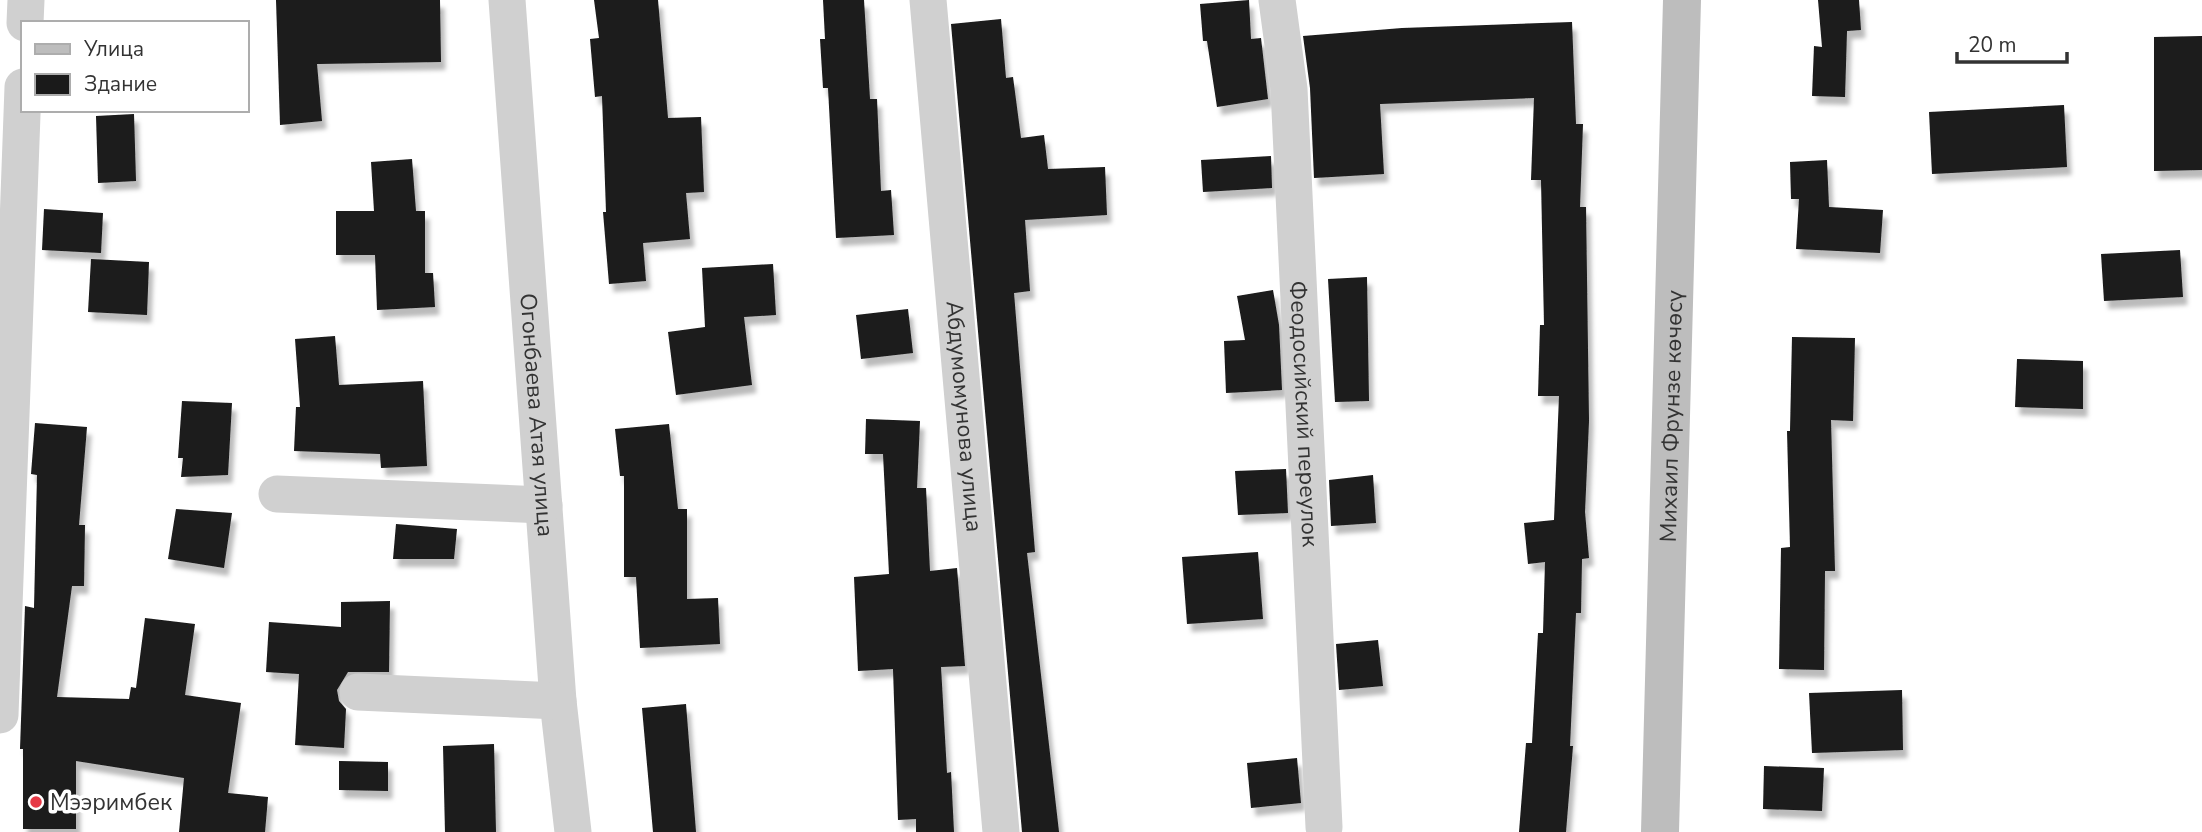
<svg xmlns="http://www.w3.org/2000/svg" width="2202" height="832" font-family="'Nunito Sans',sans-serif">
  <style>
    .building { fill: #1a1a1a; filter: url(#shadow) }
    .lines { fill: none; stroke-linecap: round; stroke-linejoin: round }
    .minor { stroke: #d0d0d0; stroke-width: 37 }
    .secondary { stroke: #bdbdbd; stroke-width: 38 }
    .poi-dot { fill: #e63946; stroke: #fff; stroke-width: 2.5 }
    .labels { text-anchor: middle; stroke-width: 7; stroke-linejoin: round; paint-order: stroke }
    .street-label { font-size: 23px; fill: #333; stroke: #fff }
    .poi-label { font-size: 23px; fill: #333; stroke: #fff; text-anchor: start }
  </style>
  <defs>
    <filter id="shadow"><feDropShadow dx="4.5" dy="8" stdDeviation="2" flood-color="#0004"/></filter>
  </defs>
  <rect width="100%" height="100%" fill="#fff"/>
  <path class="building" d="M276 0H440L441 62 317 64 322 121 280 125Z
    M594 0H658L668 118 701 117 704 192 686 193 690 239 643 243 646 281 609 284 603 212H606L602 96 595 97 590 39 599 38Z
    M823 0H864L870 99H877L881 191 891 190 894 235 836 238 828 88H823L820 39H825Z
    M1249 0 1251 39 1261 38 1268 99 1217 107 1207 41H1203L1200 4Z
    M1818 0H1859L1861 30 1847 31 1845 97 1812 96 1814 46 1822 47Z
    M1001 19 1006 78 1013 77 1021 138 1044 135 1048 169 1105 167 1107 215 1025 220 1030 291 1014 293 1035 552 1027 553 1059 832H1022L951 24Z
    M1572 22 1576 124H1583L1580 207H1586L1589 421 1585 512 1589 558 1582 559 1581 613H1576L1570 746H1573L1566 832H1519L1526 743H1532L1538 633H1543L1545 562 1528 564 1524 523 1554 520 1559 396H1538L1540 325H1544L1541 180H1531L1534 98 1380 104 1384 174 1314 178 1310 88 1303 36 1402 28Z
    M2202 36V170L2154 171V37Z
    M2064 105 2067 167 1932 174 1929 112Z
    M134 114 136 181 98 183 96 116Z
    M1271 156 1272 188 1203 192 1201 160Z
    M412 159 416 211H425V273H433L435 307 377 310 375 255H336V211H374L371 162Z
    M1827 160 1829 207 1883 210 1880 253 1796 249 1799 199H1791L1790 162Z
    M44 209 103 213 101 253 42 250Z
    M2180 250 2183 297 2104 301 2101 254Z
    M91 259 149 262 147 315 88 312Z
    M773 264 776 315 744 317 752 385 676 395 668 332 705 327 702 268Z
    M1367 277 1369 401 1335 402 1328 279Z
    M1273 290 1279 325 1282 390 1226 393 1224 341 1245 340 1237 296Z
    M908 309 913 353 861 359 856 315Z
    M335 336 339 385 423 381 427 466 381 468 380 454 294 451 296 407H300L295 339Z
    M1792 337 1855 338 1853 421 1831 420 1835 571H1825L1824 670 1779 669 1781 548 1790 547 1787 431H1790Z
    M2017 359 2083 361V409L2015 407Z
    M182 401 232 403 228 475 181 477 183 458H178Z
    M866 419 920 421 917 488H926L930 571 957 568 965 666 941 667 947 773 951 772 954 832H916V819L898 820 893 669 858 671 854 577 889 574 883 454H865Z
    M35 423 87 427 79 525H85L84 586H72L57 697 129 699 131 687 136 688 145 618 195 624 185 695 241 703 228 793 268 797 265 832H179L184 778 76 761V829H23V749H20L25 606 34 608 37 475 31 474Z
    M669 424 678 509H687V599L718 598 720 644 640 648 636 577H624V476H620L615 429Z
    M1286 469 1288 513 1238 515 1235 471Z
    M1373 475 1376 523 1331 526 1329 480Z
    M176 509 232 513 224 568 168 559Z
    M396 524 457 529 454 559H393Z
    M1258 552 1263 619 1187 624 1182 557Z
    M390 601 389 672H348L337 690 339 701 346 709 344 748 295 745 299 674 266 672 269 622 341 627V602Z
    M1378 640 1383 686 1339 690 1336 644Z
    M1902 690 1903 750 1812 753 1809 693Z
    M686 704 696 832H653L642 708Z
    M494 744 496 832H445L443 746Z
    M1297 758 1301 803 1251 808 1247 763Z
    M339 761 388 762V791L339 790Z
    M1764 766 1824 768 1822 811 1763 809Z"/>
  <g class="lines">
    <g class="minor">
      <path id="s1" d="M507 0 558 701 573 832"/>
      <path id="s2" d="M928 0 1001 832"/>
      <path id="s3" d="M1277 0 1289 89 1324 827"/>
      <path d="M25 23 26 0"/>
      <path d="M277 494 544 505"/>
      <path d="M358 692 558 701"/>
      <path d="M0 715 23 87"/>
    </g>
    <path class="secondary" id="s4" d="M1660 832 1682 0"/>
  </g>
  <circle class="poi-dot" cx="36" cy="802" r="7"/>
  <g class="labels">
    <g class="street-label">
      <text dy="8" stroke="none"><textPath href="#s3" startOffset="415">Феодосийский переулок</textPath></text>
      <text dy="8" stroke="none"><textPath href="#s1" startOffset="416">Огонбаева Атая улица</textPath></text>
      <text dy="8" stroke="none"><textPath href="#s2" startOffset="418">Абдумомунова улица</textPath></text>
      <text dy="8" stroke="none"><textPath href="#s4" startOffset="416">Михаил Фрунзе көчөсү</textPath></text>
    </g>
    <g class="poi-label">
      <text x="50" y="810">Мээримбек</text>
    </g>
  </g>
  <rect x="21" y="21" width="228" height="91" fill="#ffffff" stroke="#adadad" stroke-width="2"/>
  <rect x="35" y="44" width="35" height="10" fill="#bdbdbd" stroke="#adadad" stroke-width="2"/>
  <text x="84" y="56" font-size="21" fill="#333333">Улица</text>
  <rect x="35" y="74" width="35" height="21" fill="#1a1a1a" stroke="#adadad" stroke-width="2"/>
  <text x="84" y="91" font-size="21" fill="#333333">Здание</text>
  <path d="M1957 52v10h110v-10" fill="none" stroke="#333333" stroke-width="3.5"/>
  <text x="1968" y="52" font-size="21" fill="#333333" stroke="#ffffff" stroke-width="5" paint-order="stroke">20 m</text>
</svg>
